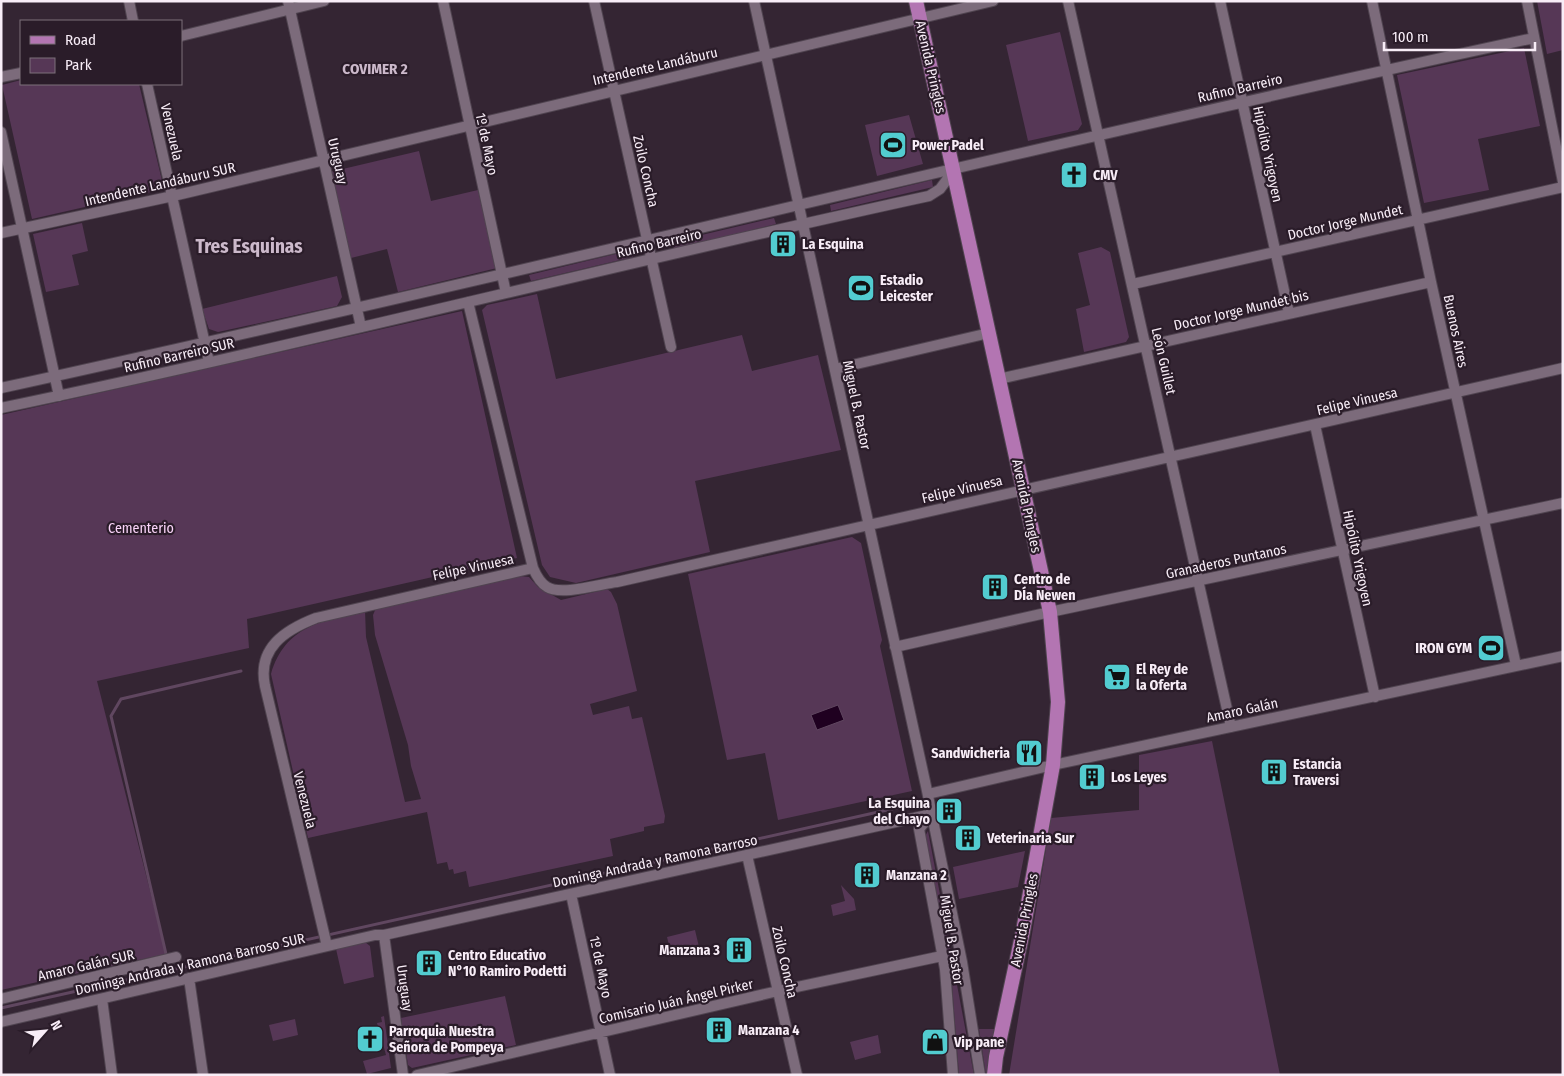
<svg xmlns="http://www.w3.org/2000/svg" width="1564" height="1076" font-family="'Fira Sans Condensed',sans-serif">
  <style>
    .green { fill: #563756 }
    .water { fill: #1f0020; stroke: #604760 }
    .lines { fill: none; stroke-linecap: round; stroke-linejoin: round }
    .stream { stroke: #604760; stroke-width: 3 }
    .minor-casing { stroke: #504450; stroke-width: 12 }
    .major-casing { stroke: #504450; stroke-width: 16 }
    .minor { stroke: #7c6b7b; stroke-width: 10 }
    .major { stroke: #b375b2; stroke-width: 14 }
    .labels { text-anchor: middle; stroke-width: 4.5; stroke-linejoin: round; paint-order: stroke }
    .street-label { font-size: 14px; fill: #f8edf7; stroke: #2a1c29 }
    .poi-label { font-size: 14px; font-weight: bold; fill: #f8edf7; stroke: #2a1c29; text-anchor: start }
    .park-label { font-size: 14px; fill: #fad4f9; stroke: #2a1c29 }
    .neighbourhood-label { font-size: 15px; font-weight: bold; fill: #ccb9cb; stroke: #2a1c29 }
    .district-label { font-size: 19px; font-weight: bold; fill: #ccb9cb; stroke: #2a1c29 }
  </style>
  <rect width="100%" height="100%" fill="#342533"/>
  <path class="green" d="M1537 1H1563V50L1547 54Z
    M1060 32 1082 124 1078 130 1028 141 1006 45Z
    M1524 48 1540 126 1478 139 1489 190 1424 203 1397 75Z
    M21 80V84H139L164 189 32 219 2 85Z
    M909 115 923 164 877 176 865 125Z
    M419 151 431 201 478 190 497 268 398 292 387 249 351 258 330 172Z
    M932 180 933 187 831 211 830 205Z
    M774 218 776 224 674 249 672 242Z
    M82 223 88 251 72 255 79 285 46 292 33 234Z
    M1101 247 1110 252 1129 337 1126 342 1084 352 1076 309 1090 305 1078 253Z
    M632 250 633 257 531 281 529 275Z
    M337 276 342 297 337 306 218 332 209 329 202 309Z
    M537 294 556 379 742 335 752 371 818 355 841 450 695 481 710 552 576 583 550 577 542 565 482 310 487 305Z
    M462 311 517 558 247 619 249 648 97 681 166 954 1 990V415Z
    M852 537 861 543 882 640 880 646 912 791 778 820 765 753 727 760 688 574Z
    M511 575 529 577 538 587 561 600 607 589 611 592 617 604 637 691 590 704 593 715 629 706 632 719 642 717 665 816 664 823 644 827V831L610 839 613 856 469 887 466 871 454 874 453 869 449 870 447 862 437 864 427 812 308 838 271 674C285 626 322 621 365 610L366 637 405 802 421 799 411 766 408 745 375 635 373 615 376 608Z
    M1212 741 1280 1075H1009L1051 818 1139 810V755Z
    M928 831 974 1075H959L952 985 924 838Z
    M1025 851 1018 887 959 899 953 867Z
    M841 885 854 899 856 910 833 916 831 905 845 901Z
    M695 930 699 947 671 954 667 937Z
    M365 942 370 946 374 977 344 984 336 949Z
    M505 996 516 1045 412 1068 408 1065 401 1018Z
    M384 1016 391 1068 367 1074 363 1061 386 1055 377 1023 382 1022 381 1017Z
    M295 1019 298 1035 273 1041 269 1025Z
    M979 1029H994L987 1075H986Z
    M878 1035 881 1053 855 1060 850 1042Z"/>
  <path class="water" d="M838 705 844 720 817 730 811 715Z"/>
  <g class="lines">
    <path class="stream" d="M166 954 111 716 121 699 241 671
      M1 1008 914 804"/>
    <g class="minor-casing">
      <path id="minor" d="M129 1 133 21
        M288 1 361 327
        M443 1 506 293
        M594 1 671 347
        M754 1 926 786 962 962 980 1075
        M1068 1 1231 727
        M1220 1 1289 313
        M1372 1 1431 282 1516 665
        M1527 1 1563 182
        M181 36 324 1
        M1 77 21 73
        M147 84 209 362
        M1 132 59 396
        M1 233 173 196 993 1
        M1133 284 1563 187
        M468 302 533 568C536 575 540 583 547 587 561 596 600 584 617 582L1563 368
        M835 369 989 333
        M999 379 1431 282
        M1 388C513 276 1022 148 1534 38
        M1 408C312 343 619 263 929 196L940 189 954 170
        M1315 425 1375 697
        M895 647 1050 612 1563 503
        M928 794 1053 765 1563 656
        M932 814 919 829 945 969 953 1075
        M747 855 797 1075
        M571 894 610 1075
        M384 935 403 1075
        M327 946 265 686C257 648 285 630 316 618L533 568
        M189 978 203 1075
        M1 999 176 957
        M102 999 112 1075
        M1 1022 375 935H384L932 814
        M417 1075 778 991 942 956"/>
    </g>
    <g class="major-casing">
      <path id="major" d="M916 1 1050 612 1058 702 1053 765 1023 931 996 1057 994 1075"/>
    </g>
    <use href="#minor" class="minor"/>
    <use href="#major" class="major"/>
  </g>
  <defs>
    <g id="stadium-square" transform="scale(1.4375)"><rect x="-9" y="-9" width="18" height="18" rx="4" fill="#52ccd0" stroke="#2a1c29"/><path d="M0-5a6.5 5 0 1 0 0 10a6.5 5 0 1 0 0-10ZM-3.5-1.8h7v3.6h-7Z" fill="#111"/></g>
    <g id="church-square" transform="scale(1.4375)"><rect x="-9" y="-9" width="18" height="18" rx="4" fill="#52ccd0" stroke="#2a1c29"/><path d="M-1.2-6h2.4v3.5h3.3v2.4h-3.3V6h-2.4V-.1h-3.3v-2.4h3.3Z" fill="#111"/></g>
    <g id="building-square" transform="scale(1.4375)"><rect x="-9" y="-9" width="18" height="18" rx="4" fill="#52ccd0" stroke="#2a1c29"/><path d="M-4-6H4V6H1V3H-1V6H-4ZM-2.5-4.3h1.7v1.8h-1.7ZM.8-4.3h1.7v1.8H.8ZM-2.5-1h1.7V.8h-1.7ZM.8-1h1.7V.8H.8Z" fill="#111"/></g>
    <g id="supermarket-square" transform="scale(1.4375)"><rect x="-9" y="-9" width="18" height="18" rx="4" fill="#52ccd0" stroke="#2a1c29"/><path d="M-6-5.5h2.5l.6 2H6L4.5 2H-2.5L-4.4-4H-6ZM-1.5 3.2a1.3 1.3 0 1 0 .1 0ZM3 3.2a1.3 1.3 0 1 0 .1 0Z" fill="#111"/></g>
    <g id="restaurant-square" transform="scale(1.4375)"><rect x="-9" y="-9" width="18" height="18" rx="4" fill="#52ccd0" stroke="#2a1c29"/><path d="M-5-6h1v4h1v-4h1v4h1v-4h1v5L-1.5 .5V6h-2V.5L-5-1ZM5-6V6H3V1.5H1.5Q1.5-4 5-6Z" fill="#111"/></g>
    <g id="shop-square" transform="scale(1.4375)"><rect x="-9" y="-9" width="18" height="18" rx="4" fill="#52ccd0" stroke="#2a1c29"/><path d="M-5-2.5h2.3a2.7 3.5 0 0 1 5.4 0H5L5.5 6h-11ZM-1.5-2.5h3a1.5 2.3 0 0 0-3 0Z" fill="#111"/></g>
  </defs>
  <g fill-rule="evenodd">
    <use href="#stadium-square" x="893" y="145"/>
    <use href="#church-square" x="1074" y="175"/>
    <use href="#building-square" x="783" y="244"/>
    <use href="#stadium-square" x="861" y="288"/>
    <use href="#building-square" x="995" y="587"/>
    <use href="#stadium-square" x="1491" y="648"/>
    <use href="#supermarket-square" x="1117" y="677"/>
    <use href="#restaurant-square" x="1029" y="753"/>
    <use href="#building-square" x="1274" y="772"/>
    <use href="#building-square" x="1092" y="777"/>
    <use href="#building-square" x="949" y="811"/>
    <use href="#building-square" x="968" y="838"/>
    <use href="#building-square" x="867" y="875"/>
    <use href="#building-square" x="739" y="950"/>
    <use href="#building-square" x="429" y="963"/>
    <use href="#building-square" x="719" y="1030"/>
    <use href="#church-square" x="370" y="1039"/>
    <use href="#shop-square" x="935" y="1042"/>
  </g>
  <g class="labels">
    <g class="street-label">
      <text transform="translate(655 66) rotate(-13)" y="5">Intendente Landáburu</text>
      <text transform="translate(931 67) rotate(77)" y="5">Avenida Pringles</text>
      <text transform="translate(1240 88) rotate(-13)" y="5">Rufino Barreiro</text>
      <text transform="translate(172 132) rotate(77)" y="5">Venezuela</text>
      <text transform="translate(487 144) rotate(78)" y="5">1º de Mayo</text>
      <text transform="translate(1268 154) rotate(78)" y="5">Hipólito Yrigoyen</text>
      <text transform="translate(338 161) rotate(77)" y="5">Uruguay</text>
      <text transform="translate(646 171) rotate(77)" y="5">Zoilo Concha</text>
      <text transform="translate(160 184) rotate(-13)" y="5">Intendente Landáburu SUR</text>
      <text transform="translate(1345 222) rotate(-13)" y="5">Doctor Jorge Mundet</text>
      <text transform="translate(659 243) rotate(-13)" y="5">Rufino Barreiro</text>
      <text transform="translate(1241 310) rotate(-13)" y="5">Doctor Jorge Mundet bis</text>
      <text transform="translate(1456 331) rotate(78)" y="5">Buenos Aires</text>
      <text transform="translate(179 355) rotate(-13)" y="5">Rufino Barreiro SUR</text>
      <text transform="translate(1164 361) rotate(77)" y="5">León Guillet</text>
      <text transform="translate(1357 401) rotate(-13)" y="5">Felipe Vinuesa</text>
      <text transform="translate(857 405) rotate(78)" y="5">Miguel B. Pastor</text>
      <text transform="translate(962 489) rotate(-13)" y="5">Felipe Vinuesa</text>
      <text transform="translate(1027 506) rotate(78)" y="5">Avenida Pringles</text>
      <text transform="translate(1358 558) rotate(78)" y="5">Hipólito Yrigoyen</text>
      <text transform="translate(1226 561) rotate(-12)" y="5">Granaderos Puntanos</text>
      <text transform="translate(473 567) rotate(-12)" y="5">Felipe Vinuesa</text>
      <text transform="translate(1242 710) rotate(-12)" y="5">Amaro Galán</text>
      <text transform="translate(305 800) rotate(76)" y="5">Venezuela</text>
      <text transform="translate(655 861) rotate(-12)" y="5">Dominga Andrada y Ramona Barroso</text>
      <text transform="translate(1024 920) rotate(-79)" y="5">Avenida Pringles</text>
      <text transform="translate(952 940) rotate(81)" y="5">Miguel B. Pastor</text>
      <text transform="translate(785 962) rotate(77)" y="5">Zoilo Concha</text>
      <text transform="translate(190 964) rotate(-13)" y="5">Dominga Andrada y Ramona Barroso SUR</text>
      <text transform="translate(86 965) rotate(-13)" y="5">Amaro Galán SUR</text>
      <text transform="translate(601 967) rotate(78)" y="5">1º de Mayo</text>
      <text transform="translate(405 988) rotate(82)" y="5">Uruguay</text>
      <text transform="translate(676 1001) rotate(-13)" y="5">Comisario Juán Ángel Pirker</text>
    </g>
    <g class="poi-label">
      <text x="912" y="150">Power Padel</text>
      <text x="1093" y="180">CMV</text>
      <text x="802" y="249">La Esquina</text>
      <text x="880" y="285">Estadio<tspan x="880" dy="16">Leicester</tspan></text>
      <text x="1014" y="584">Centro de<tspan x="1014" dy="16">DÍa Newen</tspan></text>
      <text x="1472" y="653" text-anchor="end">IRON GYM</text>
      <text x="1136" y="674">El Rey de<tspan x="1136" dy="16">la Oferta</tspan></text>
      <text x="1010" y="758" text-anchor="end">Sandwicheria</text>
      <text x="1293" y="769">Estancia<tspan x="1293" dy="16">Traversi</tspan></text>
      <text x="1111" y="782">Los Leyes</text>
      <text x="930" y="808" text-anchor="end">La Esquina<tspan x="930" dy="16">del Chayo</tspan></text>
      <text x="987" y="843">Veterinaria Sur</text>
      <text x="886" y="880">Manzana 2</text>
      <text x="720" y="955" text-anchor="end">Manzana 3</text>
      <text x="448" y="960">Centro Educativo<tspan x="448" dy="16">N°10 Ramiro Podetti</tspan></text>
      <text x="738" y="1035">Manzana 4</text>
      <text x="389" y="1036">Parroquia Nuestra<tspan x="389" dy="16">Señora de Pompeya</tspan></text>
      <text x="954" y="1047">Vip pane</text>
    </g>
    <g class="park-label">
      <text x="141" y="533">Cementerio</text>
    </g>
    <g class="neighbourhood-label">
      <text x="375" y="74">COVIMER 2</text>
    </g>
    <g class="district-label">
      <text x="249" y="253">Tres Esquinas</text>
    </g>
  </g>
  <rect width="1564" height="1076" fill="none" stroke="#f8edf7" stroke-width="5"/>
  <rect x="20" y="20" width="162" height="65" fill="#2a1c29" stroke="#7c707b"/>
  <rect x="30" y="36" width="25" height="8" fill="#b375b2" stroke="#7c707b"/>
  <text x="65" y="45" font-size="15" fill="#f8edf7">Road</text>
  <rect x="30" y="58" width="25" height="15" fill="#563756" stroke="#7c707b"/>
  <text x="65" y="70" font-size="15" fill="#f8edf7">Park</text>
  <g transform="translate(45 1031) rotate(63)" stroke="#2a1c29" stroke-width="4" paint-order="stroke">
  <path d="M0-4L9 19L0 12L-9 19Z" fill="#f8edf7"/>
  <text y="-8" font-size="14" font-weight="bold" text-anchor="middle" fill="#f8edf7">N</text>
  </g>
  <path d="M1384 42v8h151v-8" fill="none" stroke="#f8edf7" stroke-width="2.5"/>
  <text x="1392" y="42" font-size="15" fill="#f8edf7" stroke="#2a1c29" stroke-width="4" paint-order="stroke">100 m</text>
</svg>
